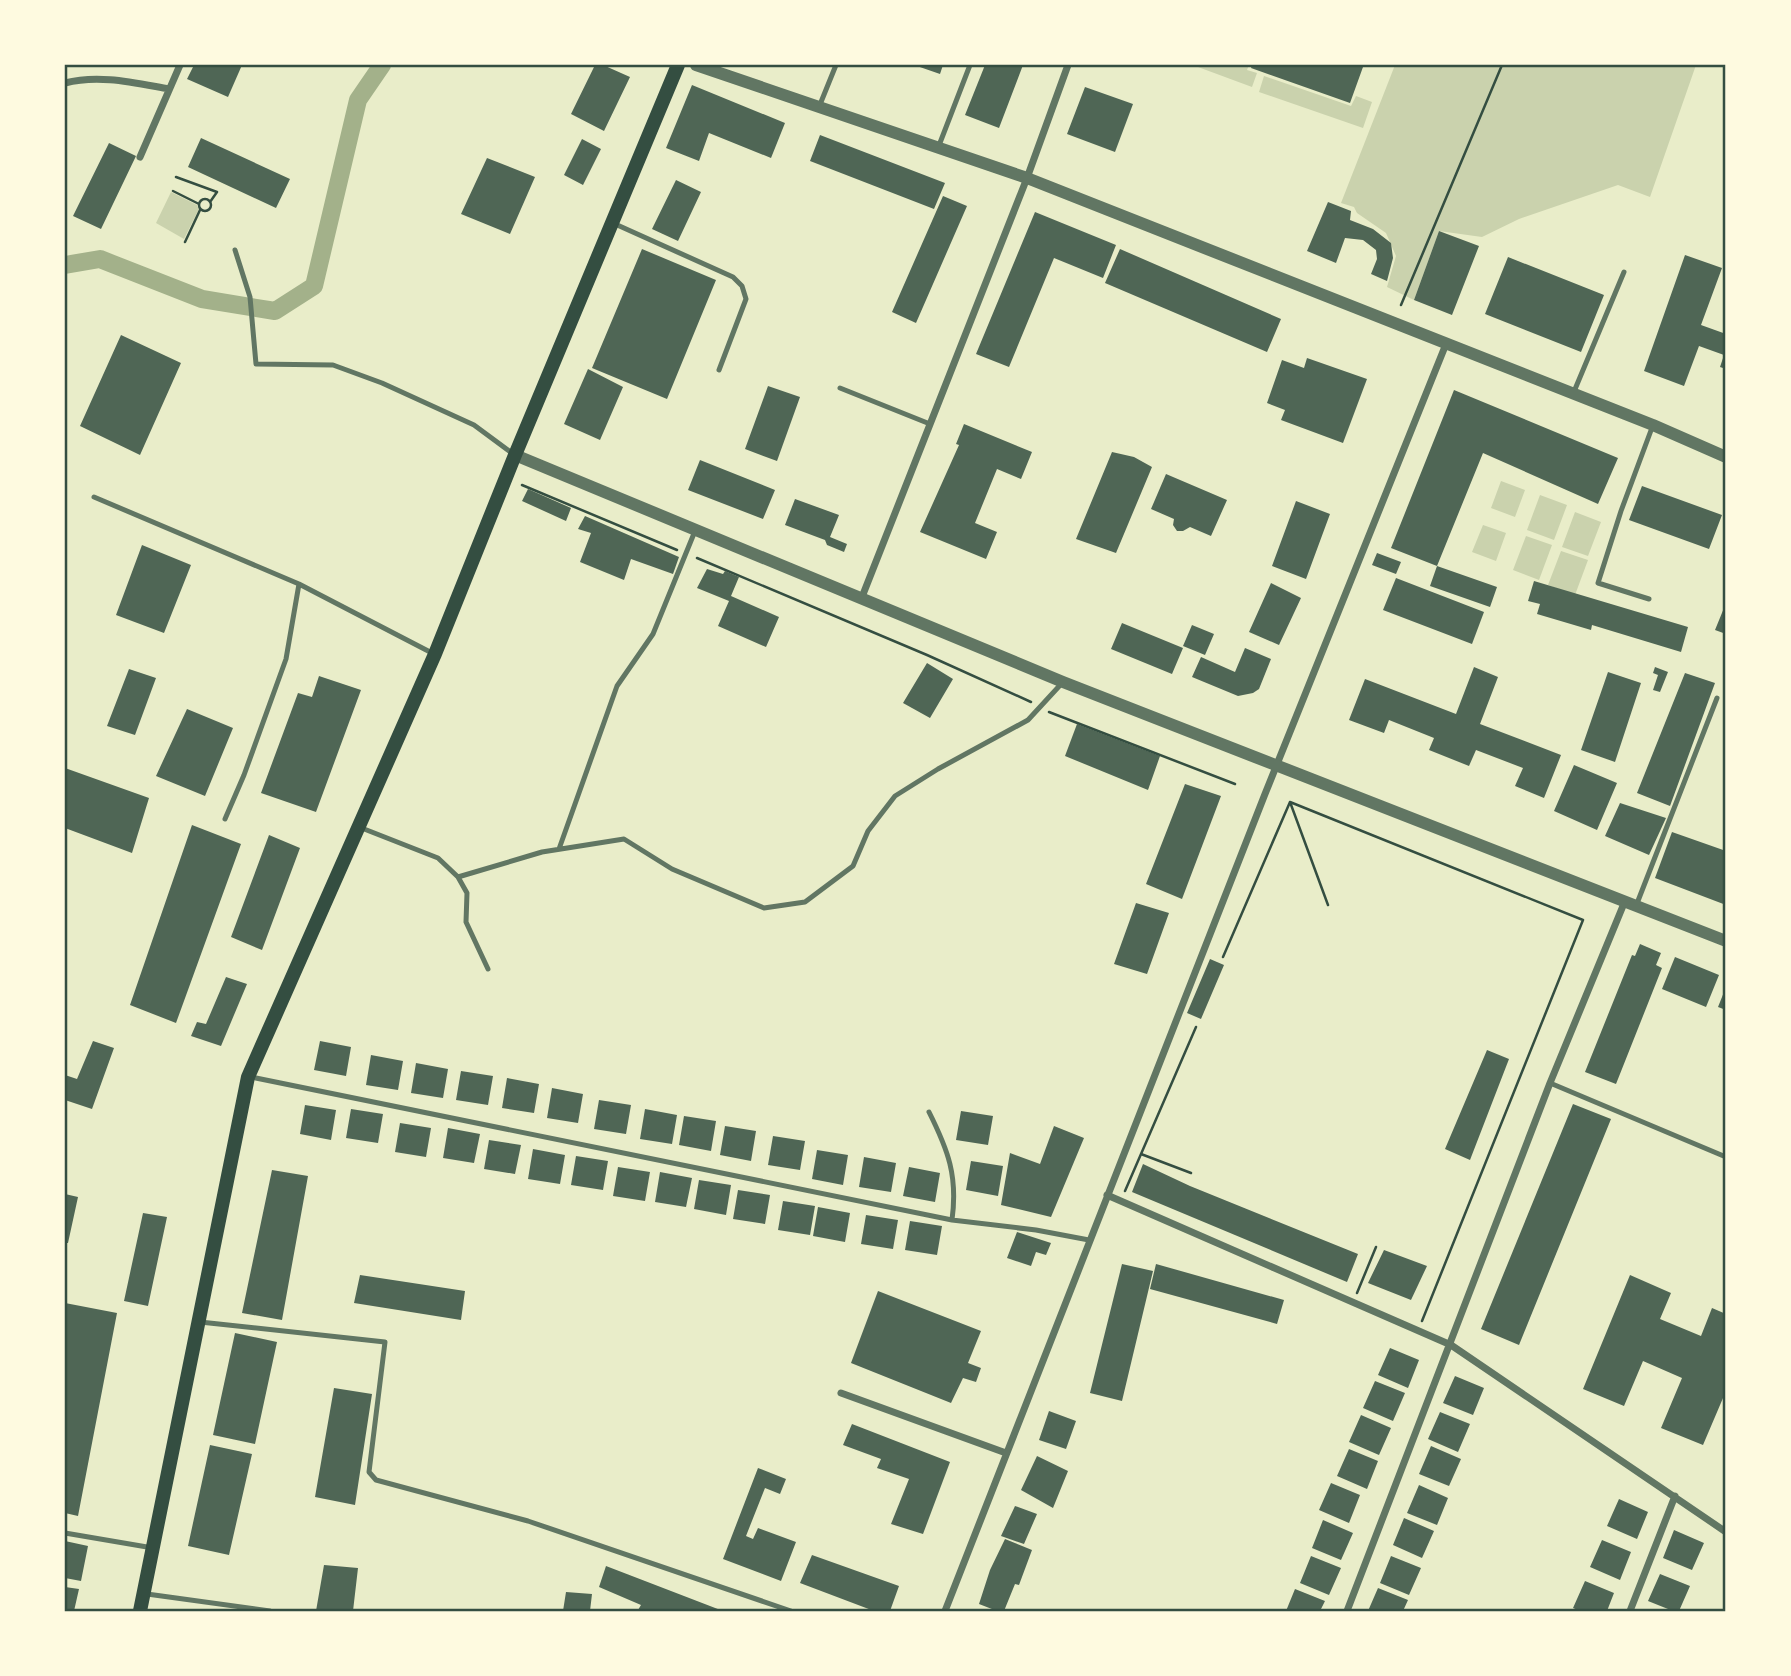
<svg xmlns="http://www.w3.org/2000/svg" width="1791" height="1676" font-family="'PT Serif',serif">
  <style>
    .green { fill: #cad2ad }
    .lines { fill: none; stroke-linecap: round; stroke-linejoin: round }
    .canal { stroke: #a3b18a; stroke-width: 18 }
    .building { fill: #4f6655 }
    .path { stroke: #344e41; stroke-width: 2.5 }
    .service { stroke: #617663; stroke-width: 5 }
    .minor { stroke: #617663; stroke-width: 7 }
    .tertiary { stroke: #617663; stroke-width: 12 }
    .secondary { stroke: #344e41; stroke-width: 14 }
    .neatline { fill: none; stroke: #344e41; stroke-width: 2.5 }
  </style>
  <rect width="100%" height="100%" fill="#e9edc9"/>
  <path class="green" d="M1199 65H1249L1247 70 1257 73 1252 87 1198 67Z
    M1395 65H1696L1650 197 1618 185 1519 219 1482 237 1439 231 1414 300 1387 287 1396 256 1386 233 1357 213 1354 207 1341 203Z
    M1264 76 1351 106 1356 96 1372 102 1363 128 1259 92Z
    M171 192 197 205 199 209 184 239 156 223Z
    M1501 481 1525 490 1515 517 1491 508Z
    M1540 495 1567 505 1554 540 1527 530Z
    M1575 512 1601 522 1588 556 1562 547Z
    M1483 525 1506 533 1496 561 1472 552Z
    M1526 536 1552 545 1539 580 1513 570Z
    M1561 551 1588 560 1575 595 1548 585Z"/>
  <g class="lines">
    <path class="canal" d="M65 265 100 259 202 299 275 311 314 286 358 100 382 65"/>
  </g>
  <path class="building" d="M194 65H242L228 97 187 79Z
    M595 65H603L630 77 604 131 571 114Z
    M914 65H943L940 74Z
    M985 65H1023L999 128 965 115Z
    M1252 65H1355L1363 67 1350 103 1251 68Z
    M692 85 785 123 771 158 709 133 699 161 666 148Z
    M1085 87 1133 104 1115 152 1067 134Z
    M820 135 945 183 934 209 810 161Z
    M201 138 290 179 276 208 188 167Z
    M582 139 601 149 583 185 564 175Z
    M109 143 136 156 101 229 73 216Z
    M487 158 535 177 510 234 461 214Z
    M676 180 701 192 678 241 652 229Z
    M943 196 967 206 916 323 892 312Z
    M1328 202 1351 211 1350 220 1373 229 1391 243 1393 258 1387 281 1371 274 1377 259 1376 250 1363 240 1345 238 1336 263 1307 251Z
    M1035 212 1116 245 1103 278 1054 258 1009 367 976 354Z
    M1439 231 1479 246 1452 315 1414 300Z
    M642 249 716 280 667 399 592 368Z
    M1120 249 1281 319 1267 352 1105 283Z
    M1685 255 1722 268 1701 325 1726 334V369L1720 367 1724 355 1699 346 1684 386 1644 371Z
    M1508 257 1604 295 1581 352 1485 314Z
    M121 335 181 363 140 455 80 426Z
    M1307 358 1367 379 1343 443 1281 420 1285 410 1267 403 1282 360 1304 368Z
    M588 369 623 387 600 440 564 424Z
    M768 386 800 397 777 461 745 449Z
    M1454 390 1618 458 1598 504 1483 453 1437 566 1497 587 1490 607 1430 586 1437 566 1391 548Z
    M964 424 1032 452 1021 479 997 469 975 523 997 532 986 559 920 532 959 445 956 444Z
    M1112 452 1134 457 1152 467 1116 553 1076 539Z
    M700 460 775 490 763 519 688 490Z
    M1166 474 1227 500 1211 536 1190 527 1183 531H1177L1173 525 1174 519 1151 509Z
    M1642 486 1722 515 1709 549 1629 520Z
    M528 489 571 508 566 521 522 501Z
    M795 499 839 515 830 537 847 544 844 552 827 545 825 540 785 525Z
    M1296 501 1330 514 1306 579 1272 566Z
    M585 516 679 557 673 574 631 559 624 580 580 562 591 533 578 529Z
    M142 545 191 565 164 633 116 615Z
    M1377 553 1401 562 1396 574 1372 565Z
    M707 569 723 574 725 571 739 577 731 596 779 617 766 647 718 626 729 601 697 588Z
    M1396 578 1484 612 1472 644 1383 610Z
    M1534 581 1688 627 1681 652 1592 625 1591 630 1537 614 1540 604 1528 601Z
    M1271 583 1301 598 1279 645 1249 632Z
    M1726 603V634L1715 630Z
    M1122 623 1183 648 1172 674 1111 649Z
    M1192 625 1214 634 1205 655 1183 646Z
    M1245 648 1271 659 1259 689 1253 693 1238 696 1192 677 1201 657 1235 672Z
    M927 663 953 679 930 718 903 703Z
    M1474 667 1498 677 1480 724 1561 755 1544 798 1515 786 1523 768 1476 750 1469 766 1429 750 1434 738 1389 720 1384 733 1349 720 1365 679 1456 714Z
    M1655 667 1668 672 1660 692 1653 690 1658 675 1653 673Z
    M129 669 156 678 135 735 107 726Z
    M1608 672 1641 683 1615 762 1581 750Z
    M1685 673 1715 683 1670 806 1637 793Z
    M319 676 361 690 316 812 261 793 298 693 312 697Z
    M187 709 233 728 205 796 156 776Z
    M1077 724 1160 756 1148 790 1065 756Z
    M1574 765 1617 783 1597 830 1554 811Z
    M65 768 149 798 132 853 65 828Z
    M1185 784 1221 796 1182 899 1146 884Z
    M1620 803 1666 818 1649 855 1605 836Z
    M192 825 241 844 176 1023 130 1005Z
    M1672 832 1726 851V905L1655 878Z
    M269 835 300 848 262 950 231 937Z
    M1136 903 1169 913 1147 974 1114 964Z
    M1640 944 1661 953 1656 965 1662 968 1616 1084 1585 1072 1632 955 1635 956Z
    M1675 957 1719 975 1706 1007 1662 989Z
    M1210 959 1224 965 1201 1019 1187 1013Z
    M226 977 247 984 221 1046 191 1036 197 1022 206 1024Z
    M1726 987V1010L1718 1007Z
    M93 1041 114 1048 92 1109 65 1100V1075L77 1079Z
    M320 1041 351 1047 346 1076 314 1070Z
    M1487 1050 1509 1059 1470 1160 1445 1149Z
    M371 1055 403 1061 398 1090 366 1085Z
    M416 1063 448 1069 443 1098 411 1093Z
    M461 1071 493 1076 488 1105 456 1100Z
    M507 1078 539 1084 534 1113 502 1108Z
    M552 1088 583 1094 578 1123 547 1118Z
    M599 1100 631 1105 626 1134 594 1129Z
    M1573 1104 1611 1119 1519 1345 1481 1329Z
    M305 1105 336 1110 331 1140 300 1134Z
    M351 1109 383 1114 378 1143 346 1138Z
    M645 1109 677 1115 672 1144 640 1139Z
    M961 1111 993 1116 988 1145 956 1140Z
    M684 1116 716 1121 711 1151 679 1145Z
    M400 1123 431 1128 426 1157 395 1152Z
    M725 1126 756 1131 751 1161 720 1155Z
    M1054 1126 1084 1138 1051 1217 1001 1205 1010 1153 1040 1164Z
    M448 1128 480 1134 474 1163 443 1158Z
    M773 1136 805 1141 800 1170 768 1165Z
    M489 1140 521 1145 515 1174 484 1169Z
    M533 1149 565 1155 560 1184 528 1179Z
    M817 1150 848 1155 843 1185 812 1179Z
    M576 1156 608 1161 603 1190 571 1185Z
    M864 1157 896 1163 891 1192 859 1187Z
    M971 1161 1003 1166 998 1196 966 1190Z
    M1143 1164 1190 1186 1358 1254 1347 1282 1132 1192Z
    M618 1167 650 1172 645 1201 613 1196Z
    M909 1167 940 1173 935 1202 903 1196Z
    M272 1170 308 1176 282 1320 242 1313Z
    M660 1172 692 1178 686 1207 655 1202Z
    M699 1180 731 1185 726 1215 694 1209Z
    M738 1190 770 1195 765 1224 733 1219Z
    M65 1194 78 1197 68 1243H65Z
    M783 1201 815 1206 810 1235 778 1230Z
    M818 1207 850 1213 845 1242 813 1236Z
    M143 1213 167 1217 148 1306 124 1301Z
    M866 1215 898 1220 893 1249 861 1244Z
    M910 1221 942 1226 937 1255 905 1250Z
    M1017 1232 1051 1243 1046 1255 1036 1252 1031 1266 1007 1258Z
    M1384 1250 1427 1266 1411 1300 1368 1283Z
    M1122 1264 1153 1271 1122 1401 1090 1393Z
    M1156 1264 1284 1300 1277 1324 1150 1289Z
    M360 1275 465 1291 461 1320 354 1303Z
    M1630 1275 1671 1293 1660 1319 1701 1336 1712 1308 1726 1314V1391L1703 1445 1661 1428 1682 1378 1643 1361 1624 1406 1583 1389Z
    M878 1291 981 1331 968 1363 981 1368 976 1382 963 1378 951 1403 851 1363Z
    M65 1303 117 1313 78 1516 65 1513Z
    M235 1333 277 1342 255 1444 213 1435Z
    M1390 1348 1419 1360 1408 1388 1378 1375Z
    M1455 1376 1484 1388 1473 1415 1443 1403Z
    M1375 1381 1405 1393 1393 1421 1363 1408Z
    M334 1388 372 1394 355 1505 315 1497Z
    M1049 1411 1076 1421 1066 1449 1039 1440Z
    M1440 1412 1470 1424 1458 1452 1428 1439Z
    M1361 1415 1391 1428 1379 1455 1349 1442Z
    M852 1424 950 1462 923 1534 891 1524 909 1479 877 1468 881 1459 843 1445Z
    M210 1445 252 1454 229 1555 188 1546Z
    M1431 1446 1461 1459 1449 1486 1419 1474Z
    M1349 1449 1378 1461 1367 1489 1337 1476Z
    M1037 1456 1068 1471 1053 1508 1021 1490Z
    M758 1468 786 1479 780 1494 765 1488 746 1536 753 1539 758 1528 796 1542 781 1581 723 1559Z
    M1331 1483 1360 1495 1349 1523 1319 1510Z
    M1419 1485 1448 1498 1437 1525 1407 1513Z
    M1619 1499 1648 1512 1637 1539 1607 1526Z
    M1015 1506 1037 1514 1024 1544 1001 1536Z
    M1404 1518 1434 1531 1422 1558 1393 1545Z
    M1323 1520 1353 1533 1341 1560 1312 1548Z
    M1674 1530 1704 1543 1692 1570 1663 1558Z
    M1005 1539 1032 1550 1019 1585 1015 1584 1004 1611H997L979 1604 990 1570Z
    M1602 1540 1631 1552 1620 1580 1590 1567Z
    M65 1541 88 1546 81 1581 65 1578Z
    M812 1555 899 1586 890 1611H874L800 1583Z
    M1311 1556 1341 1568 1329 1595 1300 1583Z
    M1391 1556 1421 1568 1409 1595 1380 1583Z
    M324 1565 358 1568 353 1611H316Z
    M606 1566 723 1611H640L638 1610 641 1605 599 1587Z
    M1660 1574 1690 1586 1679 1611H1673L1648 1601Z
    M1585 1581 1614 1593 1607 1611H1580L1573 1608Z
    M65 1587 79 1589 74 1611H65Z
    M1378 1588 1408 1600 1403 1611H1368Z
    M1295 1589 1325 1601 1320 1611H1286Z
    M566 1592 592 1594 590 1611H563Z"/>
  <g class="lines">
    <path class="path" d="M176 177 217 192 210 202
      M173 191 199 204
      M199 205a6 6 0 1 1 12 0a6 6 0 1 1-12 0Z
      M185 242 200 210
      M1401 305 1502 65
      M522 485 677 550
      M697 558 927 655 1031 702
      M1049 712 1235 784
      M1328 905 1290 802 1583 920 1422 1321
      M1223 957 1290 802
      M1141 1154 1191 1173
      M1125 1191 1196 1027
      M1357 1293 1376 1247"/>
    <path class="service" d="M819 107 836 65
      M938 148 970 65
      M615 224 733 277 742 286 746 299 719 370
      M235 250 250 297 256 364 333 365 382 383 474 425 512 453
      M840 388 930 424
      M1573 394 1624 272
      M94 497 299 584 432 653
      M1649 599 1598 583 1621 511 1653 425
      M225 819 244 775 286 659 299 584
      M359 827 438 858 458 877 467 893 466 922 488 969
      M559 849 617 686 653 634 695 531
      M458 877 542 852 624 839 672 869 764 908 805 902 853 866 868 831 895 796 938 769 1028 720 1063 682
      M1636 906 1717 698
      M251 1077 952 1220 1036 1230 1089 1240
      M1550 1083 1726 1157
      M929 1112C948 1150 958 1176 952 1220
      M200 1322 385 1342 369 1472 376 1480 528 1521 791 1611
      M65 1533 153 1548
      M147 1594 270 1611"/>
    <path class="minor" d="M65 83C99 74 135 83 169 89
      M140 157 180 65
      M862 597 1027 178 1068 65
      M1107 1195 1451 1345 1726 1532
      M841 1393 1006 1453
      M945 1611 1265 794 1446 344
      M1347 1611 1550 1083 1625 901
      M1630 1611 1675 1496"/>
    <path class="tertiary" d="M696 65 1027 178 1653 425 1726 457
      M515 455 1063 682 1726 941"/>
    <path class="secondary" d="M140 1611 248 1077 435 654 515 455 678 65"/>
  </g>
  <rect width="1791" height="1676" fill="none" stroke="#fefae0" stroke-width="133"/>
  <rect x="66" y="66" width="1658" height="1544" class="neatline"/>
</svg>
